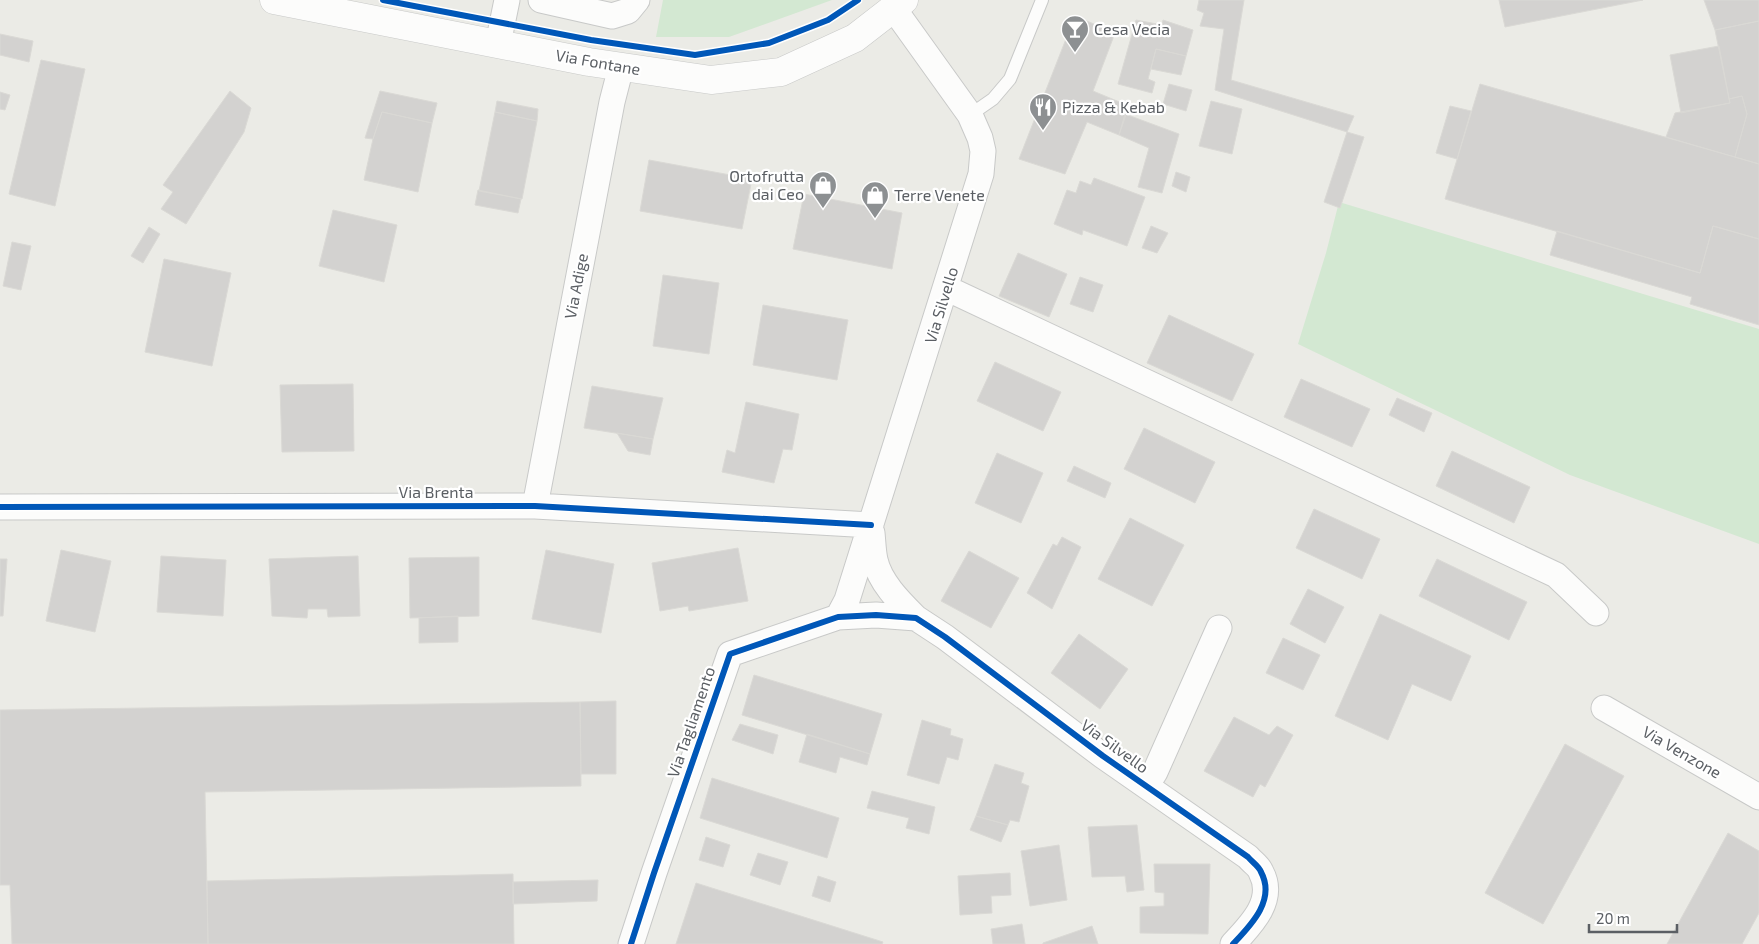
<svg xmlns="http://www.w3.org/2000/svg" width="1759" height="944" font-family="'Exo 2',sans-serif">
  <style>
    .green { fill: #d3e8d2 }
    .building { fill: #d3d2d0; stroke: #dad9d5 }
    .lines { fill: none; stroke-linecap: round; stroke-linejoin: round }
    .service-casing { stroke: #c8c9c8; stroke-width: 14 }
    .minor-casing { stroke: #c8c9c8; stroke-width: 27 }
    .tertiary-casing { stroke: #c8c9c8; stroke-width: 29 }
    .service { stroke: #fcfcfb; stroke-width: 12 }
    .minor { stroke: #fcfcfb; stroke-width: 25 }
    .tertiary { stroke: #fcfcfb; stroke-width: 28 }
    .cycleway-casing { stroke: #fff; stroke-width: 9 }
    .cycleway { stroke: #0057b8; stroke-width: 6 }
    .labels { text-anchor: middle; stroke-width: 4.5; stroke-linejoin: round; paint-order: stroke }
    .poi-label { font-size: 16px; fill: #5b5f64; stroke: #fff; text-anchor: start }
    .street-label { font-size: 16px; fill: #5b5f64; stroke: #fff }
  </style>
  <rect width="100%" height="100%" fill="#ebebe6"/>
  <path class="green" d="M663 0H832L729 37H656Z
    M1339 202 1759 329V544L1570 475 1298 344 1326 253Z"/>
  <path class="building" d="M1199 0H1244L1231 80 1354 116 1347 132 1215 90 1224 29 1200 26 1204 13 1197 10Z
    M1499 0H1643L1505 27Z
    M1704 0H1759V21L1715 30Z
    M1075 16 1115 33 1093 91 1129 106 1119 135 1087 122 1065 174 1019 159Z
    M1136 20 1162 25 1163 20 1193 30 1186 56 1156 49 1148 79 1155 82 1152 93 1118 84Z
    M1759 21V164L1735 157 1747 114 1742 96 1729 99 1715 30Z
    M0 34 33 41 29 62 0 55Z
    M1719 46 1730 103 1681 113 1670 55Z
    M1156 49 1186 56 1181 75 1151 69Z
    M41 60 85 69 55 206 9 194Z
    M1169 84 1192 90 1186 111 1163 104Z
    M1480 84 1759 164V239L1713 226 1700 273 1445 199Z
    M230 91 251 108 244 132 186 224 161 209 173 192 163 185Z
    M380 91 437 103 432 123 382 112 373 139 365 138Z
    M0 92 10 95 5 110 0 109Z
    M1742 96 1747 114 1735 157 1666 137 1675 113 1730 103 1729 99Z
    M497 101 538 109 537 121 495 112Z
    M1211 101 1242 109 1232 154 1199 146Z
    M1450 106 1471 111 1457 159 1436 153Z
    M382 112 432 123 418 192 364 180 373 139Z
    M495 112 537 121 522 199 479 191Z
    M1125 114 1179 134 1162 193 1138 187 1149 148 1119 135Z
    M1347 132 1364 137 1340 208 1324 202Z
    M649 160 752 179 742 229 640 211Z
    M1176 172 1190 177 1186 192 1172 186Z
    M1094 178 1145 197 1127 246 1083 230 1082 235 1054 224 1067 190 1076 193 1080 181 1091 185Z
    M478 190 521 199 518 213 475 205Z
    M804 194 902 213 892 269 793 249Z
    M333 210 397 225 384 282 319 266Z
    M1151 226 1168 233 1157 253 1142 248Z
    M1713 226 1759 239V325L1690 304 1692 297 1550 255 1557 231 1700 273Z
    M149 227 160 234 143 263 131 256Z
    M12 242 31 246 21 290 3 286Z
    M1018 253 1067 274 1049 317 999 296Z
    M164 259 231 273 212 366 145 352Z
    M663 275 719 283 709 354 653 346Z
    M1080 277 1103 285 1093 312 1070 304Z
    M763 305 848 320 837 380 753 365Z
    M1169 315 1254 354 1232 401 1147 363Z
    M995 362 1061 392 1043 431 977 401Z
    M1301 379 1370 409 1352 447 1284 417Z
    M353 384 354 451 282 452 280 385Z
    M592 386 663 398 653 439 584 428Z
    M1397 398 1432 413 1424 432 1389 415Z
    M746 402 799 414 792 450 783 449 774 483 722 472 727 450 735 453Z
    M1144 428 1215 462 1195 503 1124 469Z
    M617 433 653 439 650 455 628 451Z
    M1452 451 1530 487 1514 523 1436 486Z
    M997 453 1043 473 1021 523 975 503Z
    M1074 466 1111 483 1105 498 1067 481Z
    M1314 509 1380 539 1362 579 1296 548Z
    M1130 518 1184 545 1152 606 1098 579Z
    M1062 537 1081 547 1052 609 1027 593 1053 544 1057 546Z
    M738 548 748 601 689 611 688 606 660 611 652 563Z
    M61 550 111 561 95 632 46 621Z
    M546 550 614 564 601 633 532 619Z
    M969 551 1019 578 991 628 941 601Z
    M161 556 226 560 223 616 157 612Z
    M358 556 360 616 328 617 327 609H308L307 618 272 616 269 559Z
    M479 557V616L410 618 409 558Z
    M0 559H7L3 616H0Z
    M1437 559 1527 602 1509 640 1419 596Z
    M1308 589 1344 607 1325 643 1290 624Z
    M1380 614 1471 656 1451 701 1412 684 1388 740 1335 716Z
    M458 616V642L419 643V618Z
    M1079 634 1128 669 1100 709 1051 673Z
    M1283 638 1320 655 1303 690 1266 673Z
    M754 675 882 714 870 754 742 715Z
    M616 701V774H581L580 702Z
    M580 702 581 786 205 792 208 944H12L10 885H0V710Z
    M1234 717 1269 735 1277 726 1293 735 1265 787 1260 784 1253 797 1204 771Z
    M922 720 951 729 950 735 963 739 958 760 947 757 939 784 907 775Z
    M740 724 778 735 773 754 732 740Z
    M807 734 870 754 867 765 840 757 836 773 799 762Z
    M1565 744 1624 776 1543 924 1485 893Z
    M995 764 1024 773 1021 783 1029 786 1019 822 1010 820 1008 825 976 816Z
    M712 778 839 818 827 858 700 818Z
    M872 791 935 807 929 834 906 828 909 818 867 808Z
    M976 816 1008 825 1001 842 970 830Z
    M1137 825 1144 890 1127 892 1125 876 1092 877 1088 827Z
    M1728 833 1759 851V913L1742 944H1667Z
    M706 837 730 845 723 867 699 860Z
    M1059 845 1067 900 1030 906 1021 851Z
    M758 853 788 862 780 885 750 875Z
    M1154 864H1210L1208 934 1140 933V907L1164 906V893L1155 892Z
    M1010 873 1011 895 991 896 992 913 960 915 958 876Z
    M513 874 514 944H208L207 881Z
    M818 876 836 882 830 902 812 896Z
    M598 880 597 901 513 904V882Z
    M696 883 883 942 882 944H676Z
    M1022 924 1025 944H993L991 929Z
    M1092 926 1098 944H1043V943Z"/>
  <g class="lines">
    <g class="service-casing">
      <path id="service" d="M970 115 993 99 1010 79 1042 0"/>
    </g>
    <g class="minor-casing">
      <path id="minor" d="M541 0 612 16 628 11 637 0
        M498 44 507 0
        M946 288 1556 575 1596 613
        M535 506 612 102 621 67
        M0 507 535 506 871 525
        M872 533C873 542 873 551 875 560 880 583 901 603 916 618
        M838 617 847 600 981 174 983 151 980 138 970 115 894 9
        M1604 708 1759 797
        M1146 786 1155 772 1219 628
        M631 944 654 873 730 654 838 617 876 615 916 618 945 637 1103 756 1248 857C1252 862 1259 866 1261 872 1276 900 1251 925 1233 944"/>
    </g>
    <g class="tertiary-casing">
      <path id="tertiary" d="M274 0 589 62 711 80 781 72 855 38 904 0"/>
    </g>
    <use href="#service" class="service"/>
    <use href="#minor" class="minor"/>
    <use href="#tertiary" class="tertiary"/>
    <g class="cycleway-casing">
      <path id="cycleway" d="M383 0 591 40 695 55 769 43 828 20 858 0
        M0 507 535 506 871 525
        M631 944 654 873 730 654 838 617 876 615 916 618 945 637 1103 756 1248 857C1252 862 1259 866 1261 872 1276 900 1251 925 1233 944"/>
    </g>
    <use href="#cycleway" class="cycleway"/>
  </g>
  <defs>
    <g id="bar-pin" transform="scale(1.4375)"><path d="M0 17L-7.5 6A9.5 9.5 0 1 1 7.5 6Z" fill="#8d9092" stroke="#fff"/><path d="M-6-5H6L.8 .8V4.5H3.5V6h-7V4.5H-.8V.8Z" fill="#fff"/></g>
    <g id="restaurant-pin" transform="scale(1.4375)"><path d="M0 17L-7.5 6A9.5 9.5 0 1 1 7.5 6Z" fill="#8d9092" stroke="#fff"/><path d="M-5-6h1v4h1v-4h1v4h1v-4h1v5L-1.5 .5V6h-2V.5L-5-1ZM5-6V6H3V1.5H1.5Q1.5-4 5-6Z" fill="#fff"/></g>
    <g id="shop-pin" transform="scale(1.4375)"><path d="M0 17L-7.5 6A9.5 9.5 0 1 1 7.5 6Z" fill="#8d9092" stroke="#fff"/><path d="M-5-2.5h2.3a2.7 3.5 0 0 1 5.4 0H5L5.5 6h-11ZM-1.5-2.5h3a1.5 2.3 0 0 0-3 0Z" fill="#fff"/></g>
  </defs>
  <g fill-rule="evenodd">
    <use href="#bar-pin" x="1075" y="29"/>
    <use href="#restaurant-pin" x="1043" y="107"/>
    <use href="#shop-pin" x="823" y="185"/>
    <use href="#shop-pin" x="875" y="195"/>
  </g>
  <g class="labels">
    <g class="poi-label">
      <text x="1094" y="35">Cesa Vecia</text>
      <text x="1062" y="113">Pizza &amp; Kebab</text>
      <text x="804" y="182" text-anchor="end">Ortofrutta<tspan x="804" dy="18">dai Ceo</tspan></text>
      <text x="894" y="201">Terre Venete</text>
    </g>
    <g class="street-label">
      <text transform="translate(598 62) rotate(10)" y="6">Via Fontane</text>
      <text transform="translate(576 286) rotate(-79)" y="6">Via Adige</text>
      <text transform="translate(941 305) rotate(-73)" y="6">Via Silvello</text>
      <text x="436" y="498">Via Brenta</text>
      <text transform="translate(691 722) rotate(-71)" y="6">Via Tagliamento</text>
      <text transform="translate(1115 746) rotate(36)" y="6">Via Silvello</text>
      <text transform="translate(1682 752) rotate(30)" y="6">Via Venzone</text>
    </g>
  </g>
  <path d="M1589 924v8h88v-8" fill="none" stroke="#5b5f64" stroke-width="2.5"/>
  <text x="1596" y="924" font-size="15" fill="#5b5f64" stroke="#ffffff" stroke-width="4" paint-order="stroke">20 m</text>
</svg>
